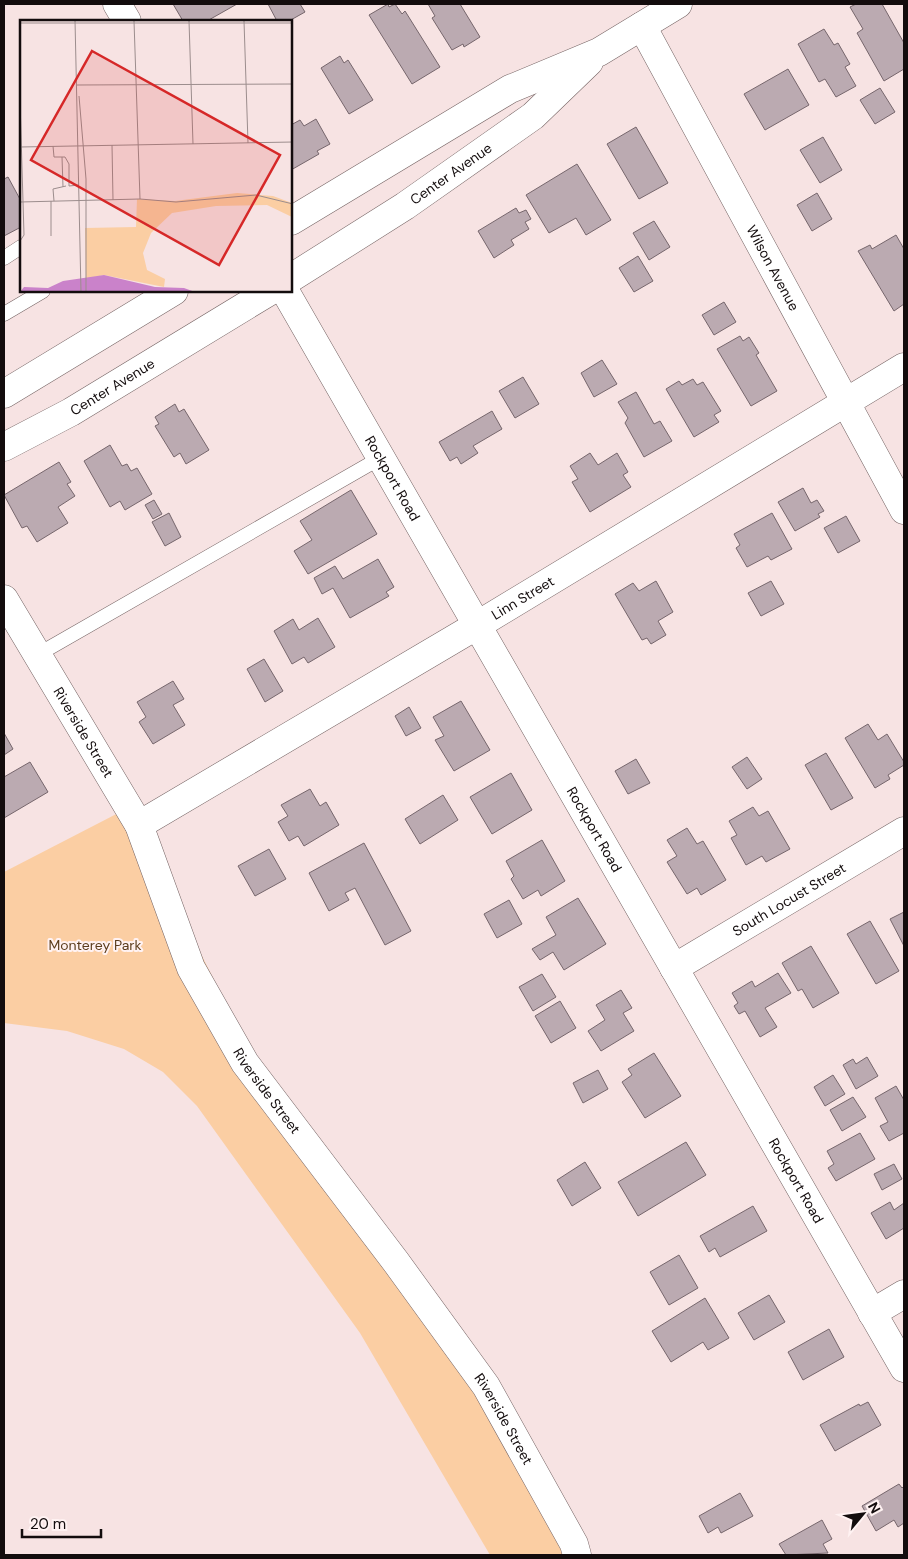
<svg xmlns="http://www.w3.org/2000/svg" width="908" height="1559" font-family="'DM Sans',sans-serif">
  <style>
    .green { fill: #fbcea3 }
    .building { fill: #bbaab1; stroke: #76666c }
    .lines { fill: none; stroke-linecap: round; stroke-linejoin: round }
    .service-casing { stroke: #756464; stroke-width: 15 }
    .minor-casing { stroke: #756464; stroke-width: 29 }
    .tertiary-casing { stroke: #756464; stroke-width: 29 }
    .primary-casing { stroke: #756464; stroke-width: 29 }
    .service { stroke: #fff; stroke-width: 14 }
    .minor { stroke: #fff; stroke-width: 28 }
    .tertiary { stroke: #fff; stroke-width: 28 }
    .primary { stroke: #fff; stroke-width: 28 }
    .labels { text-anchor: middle; stroke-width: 4; stroke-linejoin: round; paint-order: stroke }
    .street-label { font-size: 14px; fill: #130c0d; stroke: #fff2f2 }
    .park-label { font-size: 14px; fill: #5b3c1c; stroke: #fff2f2 }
    .inset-road { fill: none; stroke: #9c8d8d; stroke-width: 1 }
    .view { fill: #d62828; fill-opacity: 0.15; stroke: #d62828; stroke-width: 2.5 }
    .inset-edge { fill: none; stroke: #130c0d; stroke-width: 2.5 }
  </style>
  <rect width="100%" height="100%" fill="#f7e3e3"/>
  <path class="green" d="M128 808 250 1052 512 1417 576 1555H490L360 1333 197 1106 163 1072 124 1049 67 1031 4 1023V872Z"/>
  <path class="building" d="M173 4H237L207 21H183Z
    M268 4H300L305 12 289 21H277Z
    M388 4 389 7 395 4 402 14 405 11 440 67 412 84 369 15Z
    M428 4H460L480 37 464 47 463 44 452 50 432 18 435 16Z
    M856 4H882L904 43V69L884 81 857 33 863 29 850 7Z
    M824 29 834 45 838 43 850 64 845 67 856 86 836 97 825 79 819 82 798 44Z
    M340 56 344 63 348 60 373 100 349 114 321 68Z
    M788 69 809 105 765 130 744 94Z
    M880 88 895 112 875 124 860 100Z
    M316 119 330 144 317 151 319 154 291 170V125L300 120 304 126Z
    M636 127 668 183 639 199 607 144Z
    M823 137 842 170 820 183 800 150Z
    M577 164 611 220 586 235 576 218 549 233 526 195Z
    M8 177 21 201V227L4 236V179Z
    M817 193 832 219 812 231 797 205Z
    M516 208 519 213 526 210 531 219 525 222 529 229 511 240 514 245 494 258 478 231Z
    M654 221 670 247 649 260 633 233Z
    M896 235 904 249V304L894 311 858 251 870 245 872 249Z
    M638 256 653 281 634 292 619 268Z
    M724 302 736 322 714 335 702 315Z
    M740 336 743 341 749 337 759 353 756 355 777 391 751 406 717 349Z
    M602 360 617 384 594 397 581 373Z
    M523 377 539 404 515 418 499 391Z
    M693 379 697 385 703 382 721 411 714 415 719 422 694 437 666 389 679 381 682 385Z
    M636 392 654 424 660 421 672 441 644 457 625 423 628 418 618 402Z
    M175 404 179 412 184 409 209 450 186 464 180 453 174 457 155 426 159 424 155 417Z
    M492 411 502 429 473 446 478 453 461 464 457 457 450 461 439 442Z
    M110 445 122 466 127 464 131 471 137 468 152 494 125 510 120 501 110 507 84 461Z
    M590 453 598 465 617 453 628 472 623 475 631 487 590 512 572 482 578 479 570 466Z
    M59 462 71 482 67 484 75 496 58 507 68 523 37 542 27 526 22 528 4 495Z
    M803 488 811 503 817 500 824 511 818 514 820 517 795 531 778 502Z
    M351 490 377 534 308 574 294 551 312 540 300 521Z
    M154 500 162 514 153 519 145 505Z
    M169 513 181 537 165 546 152 522Z
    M772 513 792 549 771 560 768 556 747 567 736 548 740 545 734 534Z
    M846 516 860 541 838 553 824 528Z
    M378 559 394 587 386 592 389 596 350 618 333 588 322 594 314 578 335 566 343 579Z
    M656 581 673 612 658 621 666 635 651 644 647 638 642 640 615 594 633 583 639 591Z
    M771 581 784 604 761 616 748 593Z
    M318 618 335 647 308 663 304 657 292 664 274 631 293 619 299 630Z
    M264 659 283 691 265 702 247 669Z
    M173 681 184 699 173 705 185 725 153 744 139 722 146 717 137 702Z
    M461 701 490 750 454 771 435 740 444 736 433 717Z
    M409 707 421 728 406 736 395 716Z
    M868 724 878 740 887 734 904 762V765L888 775 890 779 875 788 845 738Z
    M4 733 13 749 4 755Z
    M826 753 853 798 831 810 805 765Z
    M747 757 762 779 747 789 732 767Z
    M636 759 650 783 628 794 615 771Z
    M30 762 48 792 4 818V777Z
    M511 773 532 810 492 834 470 797Z
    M310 789 320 806 326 802 339 825 304 846 298 836 289 841 278 822 288 816 281 805Z
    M443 795 458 820 420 844 405 819Z
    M753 807 759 816 768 811 790 849 766 862 762 856 746 865 731 838 737 835 729 821Z
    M687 828 697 844 703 841 726 880 701 895 697 888 687 894 667 862 677 856 667 840Z
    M542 840 565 881 541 896 538 890 523 899 511 879 514 876 506 861Z
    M364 843 411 931 385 945 355 888 345 893 349 900 329 911 309 873Z
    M269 849 286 879 255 896 238 866Z
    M578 898 606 944 564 970 553 952 540 960 532 949 556 935 546 917Z
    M509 900 522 924 497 938 484 914Z
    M904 912V946L890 919Z
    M870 921 899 971 876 984 847 934Z
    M811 946 839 993 813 1008 802 989 798 991 782 963Z
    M778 973 791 993 765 1008 777 1027 760 1037 745 1011 739 1014 734 1006 738 1003 732 993 752 981 755 987Z
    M542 974 556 997 533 1011 519 987Z
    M621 990 632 1008 623 1013 634 1031 601 1051 588 1031 605 1020 596 1005Z
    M560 1001 576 1028 551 1043 535 1016Z
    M654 1053 681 1096 645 1118 622 1082 632 1075 628 1069Z
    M867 1057 878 1076 856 1089 843 1065 853 1059 856 1064Z
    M598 1070 608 1089 583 1103 573 1083Z
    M833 1075 845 1094 825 1106 814 1087Z
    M896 1086 904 1100V1133L889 1141 880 1126 888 1122 875 1098Z
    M853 1097 866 1117 842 1131 830 1110Z
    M860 1133 875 1159 836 1181 828 1168 834 1164 827 1151Z
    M686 1142 706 1175 638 1216 618 1182Z
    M585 1162 601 1188 572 1206 557 1180Z
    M894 1164 902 1179 882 1190 874 1174Z
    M890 1202 894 1210 904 1203V1228L886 1239 871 1213Z
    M753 1206 767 1231 720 1257 715 1248 709 1252 700 1236Z
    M679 1255 698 1288 669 1305 650 1272Z
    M769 1295 785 1322 754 1340 738 1313Z
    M705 1298 729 1338 708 1350 703 1342 671 1362 652 1331Z
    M829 1329 844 1357 803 1380 788 1352Z
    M868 1402 881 1425 835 1451 820 1425 859 1404 860 1406Z
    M899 1484 902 1488 904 1486V1523L898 1527 894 1520 876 1531 862 1506Z
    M740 1493 753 1516 721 1533 718 1527 708 1533 699 1516Z
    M822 1520 832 1539 823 1544 828 1553 786 1555 779 1544Z"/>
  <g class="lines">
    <g class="service-casing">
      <path id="service" d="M4 258 21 247
        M4 314 43 291
        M37 655 382 457"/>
    </g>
    <g class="minor-casing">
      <g id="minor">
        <path id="s1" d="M642 26 904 510"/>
        <path id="s2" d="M4 599 139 825 191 968 245 1063 396 1262 486 1386 574 1544 577 1555"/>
        <path id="s3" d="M139 825 476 626 904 367"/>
        <path id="s4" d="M674 968 904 831"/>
        <path d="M872 1313 904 1294"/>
      </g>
    </g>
    <g class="tertiary-casing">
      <g id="tertiary">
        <path d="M117 4 127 21"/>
        <path id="s5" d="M285 291 904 1368"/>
      </g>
    </g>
    <g class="primary-casing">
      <g id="primary">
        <path d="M291 221 510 89 599 52 678 4"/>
        <path id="s6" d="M291 278 405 206 533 116 589 62"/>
        <path d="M4 394 174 291"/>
        <path id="s7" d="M4 447 71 412 270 291"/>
      </g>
    </g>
    <use href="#service" class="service"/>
    <use href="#minor" class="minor"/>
    <use href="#tertiary" class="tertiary"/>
    <use href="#primary" class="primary"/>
  </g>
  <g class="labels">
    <g class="street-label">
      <text dy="5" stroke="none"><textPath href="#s6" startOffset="191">Center Avenue</textPath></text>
      <text dy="5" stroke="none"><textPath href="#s1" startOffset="275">Wilson Avenue</textPath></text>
      <text dy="5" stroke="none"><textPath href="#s7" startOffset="124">Center Avenue</textPath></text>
      <text dy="5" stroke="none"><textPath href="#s5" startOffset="216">Rockport Road</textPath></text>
      <text dy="5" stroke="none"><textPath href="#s3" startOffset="446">Linn Street</textPath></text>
      <text dy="5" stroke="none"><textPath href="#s2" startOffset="155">Riverside Street</textPath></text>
      <text dy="5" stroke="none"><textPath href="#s5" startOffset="621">Rockport Road</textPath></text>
      <text dy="5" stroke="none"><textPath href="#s4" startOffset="134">South Locust Street</textPath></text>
      <text dy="5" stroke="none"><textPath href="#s2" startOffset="560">Riverside Street</textPath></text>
      <text dy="5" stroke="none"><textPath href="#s5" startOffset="1026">Rockport Road</textPath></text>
      <text dy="5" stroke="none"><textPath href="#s2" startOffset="965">Riverside Street</textPath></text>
    </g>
    <g class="park-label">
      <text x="95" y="950">Monterey Park</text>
    </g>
  </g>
  <g transform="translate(20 20)">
    <rect width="272" height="272" fill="#f7e3e3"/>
    <path d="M217 173 253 176 272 183V197L247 185 196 186 152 193 131 213 123 233 127 250 145 259 144 267 84 255 66 259 65 208 116 207 117 179 155 181Z" fill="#fbcea3"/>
    <path d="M84 255 135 267 164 268 175 272H0L4 267 28 268 43 261Z" fill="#ca82ca"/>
    <path class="inset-road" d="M55 0 61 272M114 1 120 179M169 1 173 124M224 1 228 123M0 3H55M55 3H273M57 65 273 64M59 76 66 159V272M0 81 4 215 0 221M92 125 93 180M33 126 34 137H45L49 144V166L59 165M0 127 273 122M42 137 43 167M31 181V216M34 181 33 169 46 166M0 182 120 179 156 182 236 175 273 184"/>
    <path class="view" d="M72 31 260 135 199 245 11 140Z"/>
    <rect width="272" height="272" class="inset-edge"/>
  </g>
  <rect width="908" height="1559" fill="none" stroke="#130c0d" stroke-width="10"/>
  <g transform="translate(863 1514) rotate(61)" stroke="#fff2f2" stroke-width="4" paint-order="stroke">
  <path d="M0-4L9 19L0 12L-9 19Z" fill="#130c0d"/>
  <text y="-8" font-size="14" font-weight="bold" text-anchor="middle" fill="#130c0d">N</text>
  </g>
  <path d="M22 1529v8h79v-8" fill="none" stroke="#130c0d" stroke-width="2.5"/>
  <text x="30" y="1529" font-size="15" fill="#130c0d" stroke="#fff2f2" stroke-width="4" paint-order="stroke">20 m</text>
</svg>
